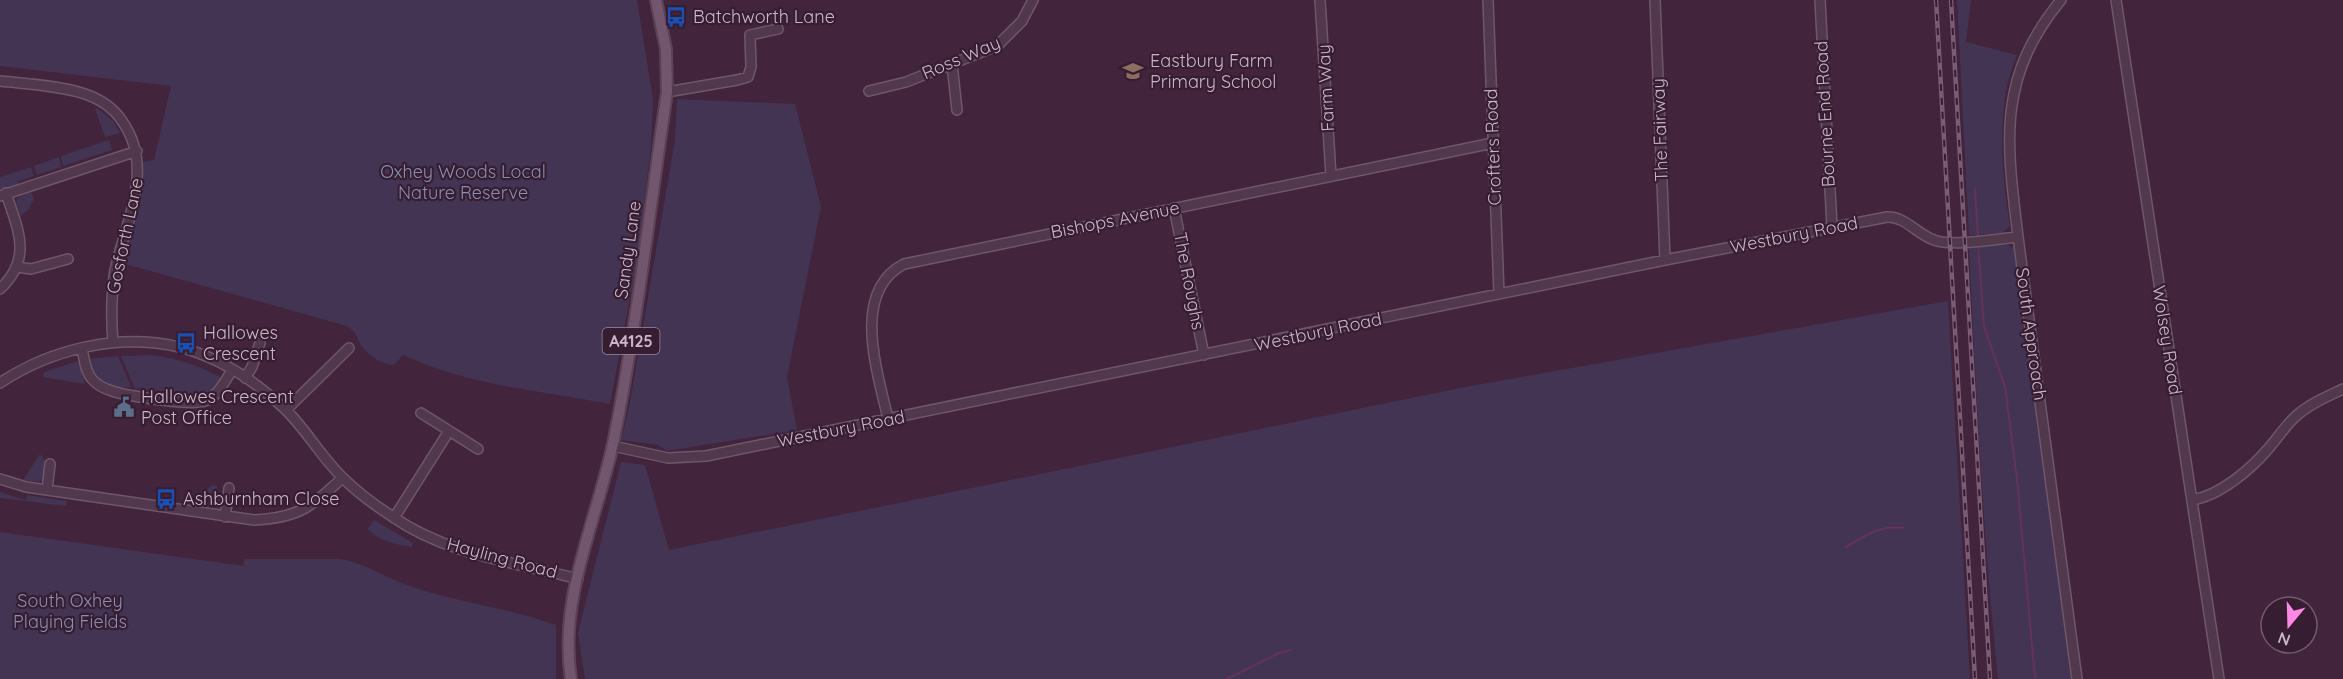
<svg xmlns="http://www.w3.org/2000/svg" width="2343" height="679" font-family="Quicksand,sans-serif">
  <style>
    .green { fill: #433454 }
    .lines { fill: none; stroke-linecap: round; stroke-linejoin: round }
    .stream { stroke: #64325b; stroke-width: 2 }
    .minor-casing { stroke: #6f566a; stroke-width: 12 }
    .major-casing { stroke: #5b4256; stroke-width: 14 }
    .minor { stroke: #52384d; stroke-width: 9 }
    .major { stroke: #72566d; stroke-width: 10 }
    .rail-casing { stroke: #7b5c75; stroke-width: 4.5 }
    .rail { stroke: #371d32; stroke-width: 2; stroke-dasharray: 7; stroke-linecap: butt }
    .labels { text-anchor: middle; stroke-width: 4.5; stroke-linejoin: round; paint-order: stroke }
    .shield { fill: #371d32; stroke: #9f879a; stroke-width: 1.5 }
    .shield-label { font-size: 16px; font-weight: bold; fill: #ccb5c7 }
    .poi-label { font-size: 18px; fill: #ccb5c7; stroke: #371d32; text-anchor: start }
    .street-label { font-size: 18px; fill: #ccb5c7; stroke: #371d32 }
    .park-label { font-size: 18px; fill: #888fb2; stroke: #371d32 }
  </style>
  <rect width="100%" height="100%" fill="#42243d"/>
  <path class="green" d="M0 0H637L653 99 651 146 638 255 610 404C541 391 467 385 403 355L394 365C382 365 368 355 361 345 356 336 357 332 347 326L122 263 137 200 143 162 154 160 171 86 0 66Z
    M1957 0H1971L1966 42 2017 55C2013 67 2008 79 2006 91 1999 136 2003 182 2010 226L2002 233 1969 235Z
    M677 99 795 104 821 207 787 377 797 430 667 451 658 445 621 440 629 408 675 140Z
    M97 108 113 121 120 133 105 137 95 109Z
    M109 140 112 150 63 166 61 156Z
    M59 157 61 167 37 175 34 166Z
    M31 167 34 176 18 181 19 186 0 193V177Z
    M31 192 34 199 28 210 20 216 16 203 17 198Z
    M2001 242 2015 248 2072 679H1998C1983 535 1976 391 1969 247Z
    M1948 301 1970 679H585L578 633 621 462 645 465 669 550 1460 388Z
    M151 355C177 358 199 366 222 378L213 390 195 398 192 396 137 388 136 391 121 356Z
    M118 356 131 387H124L123 389C104 385 95 377 88 359Z
    M78 361 85 384 43 377 44 372Z
    M40 454 46 462 44 479 39 482 23 480Z
    M212 485 217 486 216 496 222 497 223 509 204 506 205 491Z
    M0 492 26 500 27 495 67 501 66 506 0 498Z
    M374 520 413 543 412 547C395 544 380 542 368 529Z
    M0 532 244 566V559H341C367 564 392 581 418 589 464 603 511 609 556 625V679H0Z"/>
  <g class="lines">
    <path class="stream" d="M1975 189 1978 237
      M1978 243 1984 326 2005 387 2017 479 2035 679
      M1846 547C1865 536 1881 524 1904 528
      M1227 679 1279 653 1291 650"/>
    <g class="minor-casing">
      <path id="minor" d="M1320 0 1331 176
        M1488 0 1499 294
        M1655 0 1665 260
        M1820 0 1832 227
        M2061 0C1996 79 2007 143 2018 237L2077 679
        M2116 0 2219 679
        M952 64 957 110
        M0 81C26 84 56 85 82 93 98 98 113 107 122 121 155 167 126 221 115 270 111 295 111 318 113 343
        M869 91 906 82 997 46 1022 21 1033 0
        M667 92 737 80 748 77 751 67 750 35 778 29
        M0 196 137 151
        M1174 208 1204 355
        M17 267 31 269 68 259
        M0 289C33 258 18 230 6 193
        M82 348C84 358 85 371 92 379 97 385 105 389 112 391 127 396 192 406 205 401 218 396 225 381 232 370
        M245 378 252 367 260 343
        M0 383C51 349 118 333 179 347 218 357 255 381 284 408 306 429 321 457 343 478 358 493 376 506 393 517 448 555 515 562 578 579
        M286 410 349 348
        M421 413 478 449
        M888 419C878 373 850 292 904 264L1493 143
        M613 446 668 458 706 456 1665 260 1887 217C1906 216 1919 237 1937 241 1956 246 1996 239 2018 237
        M0 479 26 487 254 520C298 518 312 507 342 478
        M47 490 50 464
        M2192 500C2219 496 2250 470 2268 449 2277 439 2285 426 2295 417 2309 404 2326 397 2343 389
        M225 517 229 488
        M394 518 449 431"/>
    </g>
    <g class="major-casing">
      <path id="major" d="M571 679C558 597 598 518 614 439 637 324 650 207 667 92L666 49 656 0"/>
    </g>
    <use href="#minor" class="minor"/>
    <use href="#major" class="major"/>
    <g class="rail-casing">
      <path id="rail" d="M1936 0 1975 679
        M1951 0 1990 679"/>
    </g>
    <use href="#rail" class="rail"/>
  </g>
  <defs>
    <g id="bus-bare" transform="scale(1.62)"><path d="M-5-6H5V4H4V6H2V4H-2V6H-4V4H-5ZM-3.5-4V0h7V-4ZM-3.5 1.2v1.5H-2V1.2ZM2 1.2v1.5H3.5V1.2Z" fill="#1a4fb4" stroke="#371d32" stroke-width="2.5" paint-order="stroke"/></g>
    <g id="school-bare" transform="scale(1.62)"><path d="M0-5L7-2L0 1L-7-2ZM-4 1L0 2.5L4 1V4Q0 6-4 4Z" fill="#8d6e63" stroke="#371d32" stroke-width="2.5" paint-order="stroke"/></g>
    <g id="civic-bare" transform="scale(1.62)"><path d="M-.6-6.5H3V-4.5H.6V-3L4-1V1h2V6H-6V1h2V-1L-.6-3ZM-1.2 2.5V6h2.4V2.5Z" fill="#5c6f8a" stroke="#371d32" stroke-width="2.5" paint-order="stroke"/></g>
  </defs>
  <g fill-rule="evenodd">
    <use href="#bus-bare" x="676" y="17"/>
    <use href="#school-bare" x="1133" y="71"/>
    <use href="#bus-bare" x="186" y="343"/>
    <use href="#civic-bare" x="124" y="407"/>
    <use href="#bus-bare" x="166" y="499"/>
  </g>
  <g class="labels">
    <rect class="shield" x="602.5" y="328" width="57" height="26" rx="4.5"/>
    <g class="shield-label">
      <text x="631" y="347">A4125</text>
    </g>
    <g class="poi-label">
      <text x="693" y="23">Batchworth Lane</text>
      <text x="1150" y="67">Eastbury Farm<tspan x="1150" dy="21">Primary School</tspan></text>
      <text x="203" y="339">Hallowes<tspan x="203" dy="21">Crescent</tspan></text>
      <text x="141" y="403">Hallowes Crescent<tspan x="141" dy="21">Post Office</tspan></text>
      <text x="183" y="505">Ashburnham Close</text>
    </g>
    <g class="street-label">
      <text transform="translate(961 58) rotate(-23)" y="6">Ross Way</text>
      <text transform="translate(1326 88) rotate(-93)" y="6">Farm Way</text>
      <text transform="translate(1825 114) rotate(-93)" y="6">Bourne End Road</text>
      <text transform="translate(1660 130) rotate(-92)" y="6">The Fairway</text>
      <text transform="translate(1493 147) rotate(-92)" y="6">Crofters Road</text>
      <text transform="translate(1115 220) rotate(-11)" y="6">Bishops Avenue</text>
      <text transform="translate(1794 235) rotate(-11)" y="6">Westbury Road</text>
      <text transform="translate(125 236) rotate(-78)" y="6">Gosforth Lane</text>
      <text transform="translate(628 250) rotate(-82)" y="6">Sandy Lane</text>
      <text transform="translate(1189 281) rotate(79)" y="6">The Roughs</text>
      <text transform="translate(1318 332) rotate(-12)" y="6">Westbury Road</text>
      <text transform="translate(2031 334) rotate(82)" y="6">South Approach</text>
      <text transform="translate(2167 340) rotate(81)" y="6">Wolsey Road</text>
      <text transform="translate(841 429) rotate(-11)" y="6">Westbury Road</text>
      <text transform="translate(502 558) rotate(15)" y="6">Hayling Road</text>
    </g>
    <g class="park-label">
      <text x="463" y="178">Oxhey Woods Local<tspan x="463" dy="21">Nature Reserve</tspan></text>
      <text x="70" y="607">South Oxhey<tspan x="70" dy="21">Playing Fields</tspan></text>
    </g>
  </g>
  <g transform="translate(2289 625) rotate(199)"><circle r="28" fill="#371d32" stroke="#735a6e" stroke-width="1.5"/>
  <path d="M0-4.5L10 22L0 15L-10 22Z" fill="#ff87e5"/>
  <text y="-9" font-size="16" font-weight="bold" text-anchor="middle" fill="#ccb5c7">N</text>
  </g>
</svg>
